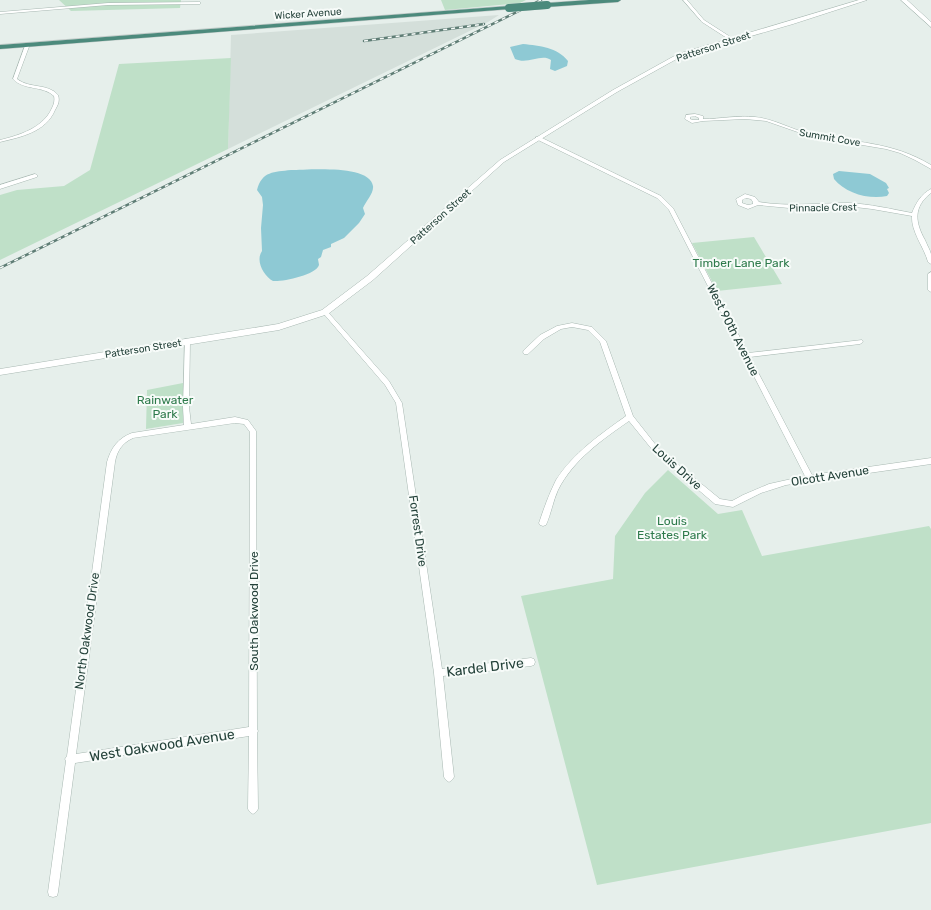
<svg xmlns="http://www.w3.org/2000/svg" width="931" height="910" font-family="Rubik,sans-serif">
  <rect width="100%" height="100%" fill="#e6efeb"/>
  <path fill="#d4dfda" d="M499 15 488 22 228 149 231 35Z"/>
  <path fill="#bfe0c8" d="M59 0H181L180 8 71 11Z
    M441 0H526L520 3 445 10Z
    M231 58 228 149 0 260V195L17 190 64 186 90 170 119 64Z
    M754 237 782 284 717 291 692 243Z
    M183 383V423L146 429 147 390Z
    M668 470 718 514 742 510 762 556 929 526 931 529V823L597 885 521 596 613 579 615 536 645 493Z"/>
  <path fill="#8ec9d4" d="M523 44C540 46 557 47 568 61L567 66 555 71 550 69 551 60C541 53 528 65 515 59L510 47Z
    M291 170C307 170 370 164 373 186 374 193 366 201 363 208L365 214 359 223 344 238 331 244V247L323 250 321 257 318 259C318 260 319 264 319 265 316 275 282 282 273 281 264 276 255 261 262 251L261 228 263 205 262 197 257 190C262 171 274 172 291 170Z
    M839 171 870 174 886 183 889 188 887 189 889 193 887 196C869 200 845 193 834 179L833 174Z"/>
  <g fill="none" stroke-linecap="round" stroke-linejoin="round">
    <defs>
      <path id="minor" d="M683 0H687L704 20 732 38V40H730L702 22Z
        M199 2H200V4L108 5 0 14V12L108 3Z
        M26 43 30 44 17 79C30 89 48 83 58 95 60 101 58 105 55 110 46 132 21 137 0 142V140C20 135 43 128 52 108 54 104 55 100 54 96 42 85 24 91 13 79Z
        M695 114 703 116V119C721 119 738 115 755 117 775 119 792 130 811 134 855 143 891 141 931 165V169L915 160 900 153 886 149 809 136 766 121 745 119 703 121 692 123 685 119 686 115ZM695 116 699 118V120H693L690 119V117Z
        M536 137H540L661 196 673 208 748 353 862 340 863 342 860 344 750 357 812 475 931 458V464L786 485 761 493 733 507 715 504 655 453 629 421C603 439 573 460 558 490 553 501 551 514 546 525L543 526 540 525 539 523C544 508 549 494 556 480 573 453 601 434 626 416L600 342 588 330 572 327 561 329 544 339 528 354H524L523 352 524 350 540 335 557 326 572 323 592 327 606 341 633 416 659 449 720 499 732 501 743 495 769 484 805 476 669 210 657 198 536 139Z
        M35 174 37 175V177L0 189V185Z
        M931 189V193C913 207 915 222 925 240 927 245 930 250 931 254 931 257 931 261 931 264L928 262C924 247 911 232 912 216L872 209 855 207 789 208 758 205 748 209 738 205 736 199 745 194 755 197 759 202C788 207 818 203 848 203 870 204 891 209 912 213 916 203 921 194 931 189ZM746 198 751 199 753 202V204L748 205 742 203V200Z
        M931 272V292L928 290V274Z
        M325 310 327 311 389 381 402 403 442 669 531 658 534 659 535 662 534 665 531 666 443 676 454 777 452 780 449 782 446 780 444 777 434 673 396 403 385 385 323 313 322 312Z
        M185 339H189L190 341 189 407 191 424 235 417 248 420 256 431 257 729 258 731 257 733 258 809 256 812 253 814 250 812 248 809 249 736 75 763 58 892 57 896 53 897 49 896 48 892 66 761 65 759 67 756 107 462C111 448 118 438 132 433L184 425 183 407ZM235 423 244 424 250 432 249 727 76 754 115 462C117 451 122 443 133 438Z"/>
      <path id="tertiary" d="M859 0H867L793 24 682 56 617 92 504 162 373 280 328 314 279 330 0 375V369L278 324 322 310 367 276 500 160 613 90 678 54Z
        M901 0H907L931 22V27Z"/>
      <path id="trunk" d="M589 0H621L618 2 547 7 544 5 547 3Z
        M509 6 511 7V9L0 49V45Z"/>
    </defs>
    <use href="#minor" stroke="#a8b8b2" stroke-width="1"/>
    <use href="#tertiary" stroke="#a8b8b2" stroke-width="1"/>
    <use href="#trunk" stroke="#c2cac8" stroke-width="1"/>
    <use href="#minor" fill="#fff" fill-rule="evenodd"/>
    <use href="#tertiary" fill="#fff" fill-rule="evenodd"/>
    <use href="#trunk" fill="#4c8a7c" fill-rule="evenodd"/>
    <defs>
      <path id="rail" d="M364 41 484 24
        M0 268 541 0"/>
    </defs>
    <use href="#rail" stroke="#5f7d75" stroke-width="2.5"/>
    <use href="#rail" stroke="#f7fbf9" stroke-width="1.5" stroke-dasharray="4" stroke-linecap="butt"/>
    <defs>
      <path id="trunk-bridge" d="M509 8 547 5"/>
    </defs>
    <use href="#trunk-bridge" stroke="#c2cac8" stroke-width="8" stroke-linecap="butt"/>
    <use href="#trunk-bridge" stroke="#4c8a7c" stroke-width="8"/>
  </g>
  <g text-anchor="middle" stroke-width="4" stroke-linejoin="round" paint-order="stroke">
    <g font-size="10" fill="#24423a" stroke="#f7fbf9">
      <text transform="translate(308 13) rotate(-4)" y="4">Wicker Avenue</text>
      <text transform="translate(713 46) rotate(-18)" y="4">Patterson Street</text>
      <text transform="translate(830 137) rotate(10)" y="4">Summit Cove</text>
      <text transform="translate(823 207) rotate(-1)" y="4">Pinnacle Crest</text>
      <text transform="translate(440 216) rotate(-42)" y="4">Patterson Street</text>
      <text transform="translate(143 348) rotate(-9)" y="4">Patterson Street</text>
    </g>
    <g font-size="12" fill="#2d7a4b" stroke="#f7fbf9">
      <text x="741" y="267">Timber Lane Park</text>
      <text x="165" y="404">Rainwater<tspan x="165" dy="14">Park</tspan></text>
      <text x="672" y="525">Louis<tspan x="672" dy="14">Estates Park</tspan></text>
    </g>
    <g font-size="12" fill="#24423a" stroke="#f7fbf9">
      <text transform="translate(733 330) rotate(63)" y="4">West 90th Avenue</text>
      <text transform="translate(677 467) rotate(42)" y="4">Louis Drive</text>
      <text transform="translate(830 476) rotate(-9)" y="4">Olcott Avenue</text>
      <text transform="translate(418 531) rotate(82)" y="4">Forrest Drive</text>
      <text transform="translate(254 611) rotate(-90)" y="4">South Oakwood Drive</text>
      <text transform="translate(87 631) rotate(-82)" y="4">North Oakwood Drive</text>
    </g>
    <g font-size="14" fill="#24423a" stroke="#f7fbf9">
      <text transform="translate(485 667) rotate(-7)" y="5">Kardel Drive</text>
      <text transform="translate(162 745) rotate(-9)" y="5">West Oakwood Avenue</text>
    </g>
  </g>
</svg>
